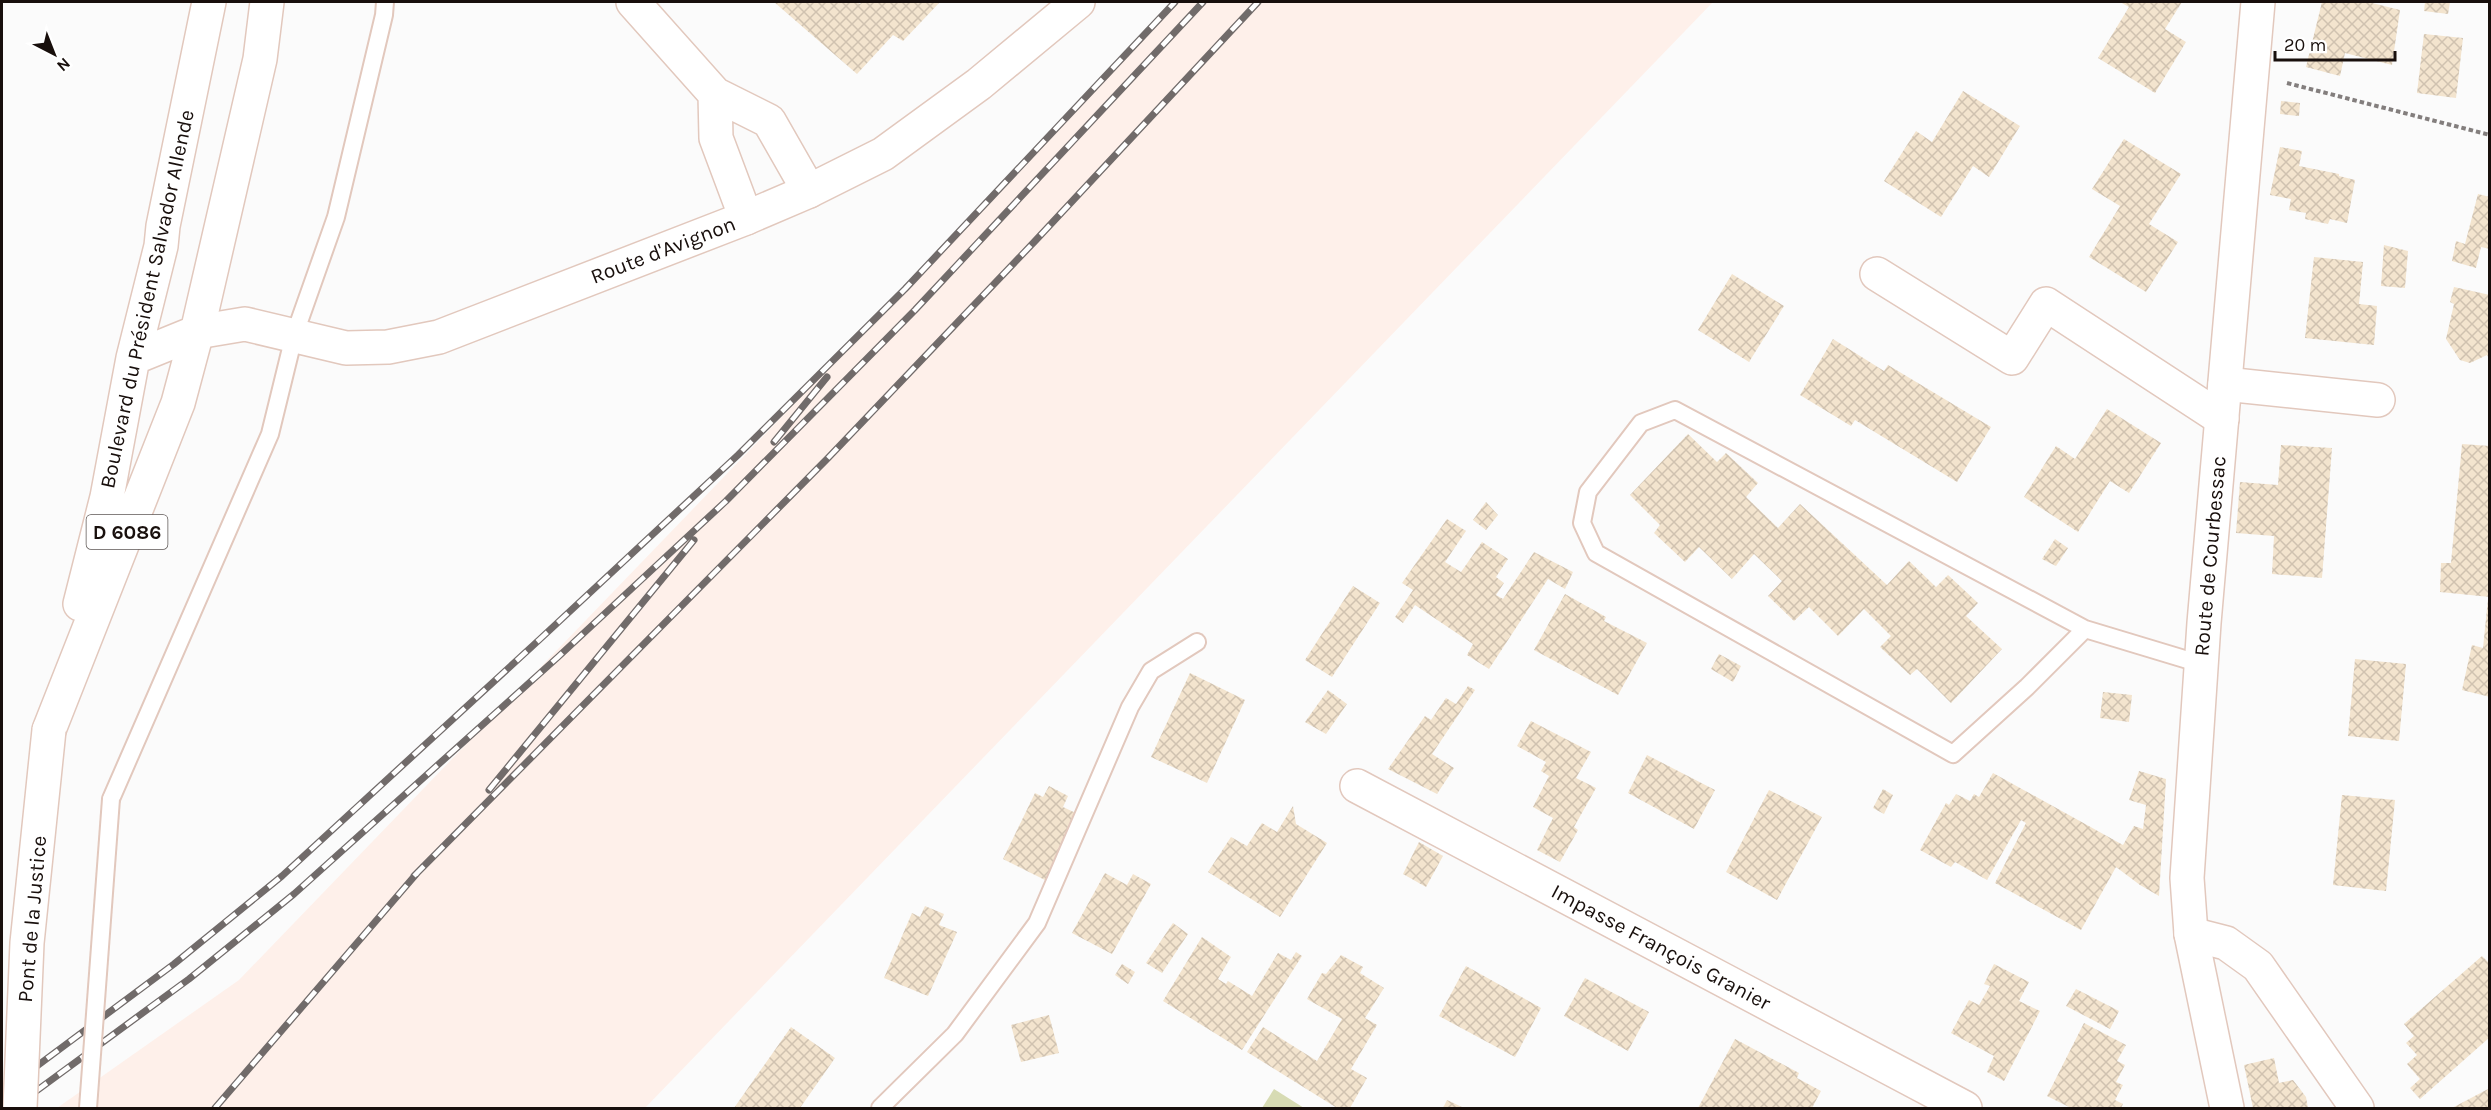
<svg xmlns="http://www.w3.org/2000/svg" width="2491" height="1110" font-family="Karla,sans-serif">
  <defs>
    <pattern id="building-cross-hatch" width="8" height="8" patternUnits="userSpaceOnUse" patternTransform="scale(1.5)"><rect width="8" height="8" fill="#f3e4ce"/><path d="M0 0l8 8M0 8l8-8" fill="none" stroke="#d0c2b0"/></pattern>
  </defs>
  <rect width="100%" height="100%" fill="#fbfbfb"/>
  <path fill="#fef0ea" d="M1178 2H1713L645 1108H57L239 980 905 289Z"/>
  <path fill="#d7dbb3" d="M1274 1089 1304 1108H1262Z"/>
  <path fill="url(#building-cross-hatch)" d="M774 2H857L860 4 862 2H940L903 41 893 35 857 74Z
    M2120 2H2182L2165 29 2186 42 2155 93 2098 58 2129 7Z
    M2322 2H2368L2400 10 2392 65 2345 53 2340 76 2306 67Z
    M2425 2H2450L2448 14 2424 11Z
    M2424 34 2463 38 2456 98 2417 93Z
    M1963 91 2020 126 1989 177 1973 166 1941 217 1884 181 1916 131 1932 142Z
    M2281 101 2300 103 2299 116 2280 114Z
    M2124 139 2181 174 2149 224 2178 242 2146 292 2089 257 2120 206 2092 189Z
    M2280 147 2302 151 2299 166 2339 174V176L2355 180 2347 223 2330 219 2328 224 2305 219 2306 213 2289 210 2291 199 2270 195Z
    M2478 194 2490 197V249L2481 247 2476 268 2452 261 2456 241 2465 244Z
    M2384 245 2408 251 2405 288 2381 286Z
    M2314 257 2363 262 2359 304 2377 306 2374 345 2305 338Z
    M1732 274 1784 306 1749 362 1698 330Z
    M2454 287 2490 295V360L2487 355 2470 363 2460 360 2446 339 2454 304 2450 302Z
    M1833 339 1884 371 1888 365 1991 427 1957 482 1855 420 1851 426 1800 395Z
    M2107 409 2161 443 2129 493 2110 481 2078 532 2024 497 2056 446 2075 459Z
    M1688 434 1717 462 1726 453 1758 483 1746 497 1778 528 1800 504 1887 585 1909 561 1936 587 1948 575 1978 603 1966 616 2002 649 1951 703 1917 669 1910 675 1880 647 1891 636 1864 609 1838 636 1809 607 1794 621 1768 596 1782 581 1754 554 1732 579 1699 547 1685 562 1654 533 1660 525 1630 495Z
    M2462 444 2490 446V597L2440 592 2441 563H2451Z
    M2281 445 2332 448 2322 578 2272 574 2274 536 2236 533 2240 482 2278 485Z
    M1486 502 1498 515 1486 530 1473 520Z
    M1447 519 1466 531 1445 562 1461 572 1482 542 1508 559 1496 577 1504 583 1496 595 1503 599 1534 552 1573 572 1565 589 1548 579 1489 669 1467 655 1473 644 1415 605 1403 623 1395 617 1413 590 1402 583Z
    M2055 539 2068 548 2056 566 2042 559Z
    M1353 586 1380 603 1332 677 1305 660Z
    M1565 594 1606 617 1604 621 1647 643 1618 695 1534 650Z
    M2488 599H2490V697L2462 690 2472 645 2483 648Z
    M1719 654 1741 666 1733 682 1711 669Z
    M2355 659 2406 664 2399 741 2348 736Z
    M1190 673 1245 700 1207 783 1151 757Z
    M1468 686 1475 690 1432 754 1454 768 1437 794 1388 769 1425 716 1431 720 1446 698 1456 704Z
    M1328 690 1347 704 1326 734 1305 722Z
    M2103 692 2132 695 2129 722 2100 718Z
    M1531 721 1591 752 1576 778 1596 788 1574 827 1578 830 1560 862 1537 850 1553 818 1533 807 1549 776 1541 771 1546 762 1517 746Z
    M1647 755 1715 790 1694 829 1628 793Z
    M2139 771 2166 779 2159 896 2140 885 2116 867 2081 930 1995 883 2026 823 2021 820 1987 880 1955 862 1951 867 1920 850 1946 803 1949 805 1956 794 1970 801 1974 794 1979 797 1993 773 2123 845 2134 826 2143 829 2146 805 2129 800Z
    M1049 786 1068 796 1063 807 1080 815 1047 881 1003 859 1035 793 1043 797Z
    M1883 789 1893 795 1884 814 1873 808Z
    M1769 790 1822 817 1777 900 1726 872Z
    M2342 795 2395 800 2386 891 2333 885Z
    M1293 806 1296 824 1327 843 1280 917 1208 872 1231 837 1247 846 1262 823 1277 832Z
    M1419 842 1443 856 1426 887 1403 874Z
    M1105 873 1127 885 1133 874 1151 884 1112 954 1072 933Z
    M925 906 944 914 939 925 957 932 928 996 884 978 912 913 920 917Z
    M1173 923 1188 934 1162 973 1146 963Z
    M1202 937 1231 957 1218 979 1226 984 1228 981 1252 996 1278 953 1291 960 1296 952 1302 956 1242 1050 1163 1001Z
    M1341 955 1363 967 1360 973 1384 988 1365 1018 1377 1025 1351 1069 1367 1078 1350 1108H1337L1247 1052 1263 1027 1317 1061 1342 1019 1307 999 1322 973 1326 974Z
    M2482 956 2490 964V1037L2420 1099 2410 1088 2420 1079 2407 1064 2417 1055 2406 1043 2414 1036 2404 1024Z
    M1122 964 1135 972 1128 984 1115 975Z
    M1994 964 2029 982 2019 1001 2040 1011 2004 1081 1987 1072 1994 1056 1951 1033 1969 1000 1979 1005 1990 986 1984 984Z
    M1466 966 1541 1008 1515 1057 1439 1016Z
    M1585 978 1649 1012 1628 1051 1564 1016Z
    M2076 989 2119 1011 2110 1029 2066 1006Z
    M1049 1015 1059 1053 1021 1062 1011 1025Z
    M2084 1023 2126 1045 2117 1061 2125 1065 2116 1082 2123 1085 2115 1100 2123 1104 2121 1108H2071L2047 1096Z
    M791 1027 835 1058 800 1108H734Z
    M1735 1039 1799 1073 1797 1078 1821 1091 1812 1108H1698Z
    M2274 1058 2279 1083 2293 1080 2306 1097 2308 1108H2253L2244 1065Z
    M2490 1088V1108H2452Z
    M1447 1100 1464 1108H1443Z"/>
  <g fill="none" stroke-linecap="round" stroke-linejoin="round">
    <defs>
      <path id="service" d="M2085 629 1675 410 1641 423 1588 492 1582 523 1596 553 1953 754 2027 687 2085 629 2201 664
        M111 799 270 434 294 336 336 217 384 15 385 2
        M880 1108 955 1034 1037 923 1130 707 1151 671 1197 642"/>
      <path id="minor" d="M633 2 715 94 769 121 809 191
        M715 94 716 138 746 218
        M1877 274 2012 358 2046 304 2222 419
        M2225 384 2378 400
        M1357 786 1965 1108
        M2191 934 2226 943 2258 966 2357 1108"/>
      <path id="tertiary" d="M2227 1108 2191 934 2187 878 2204 623 2258 2"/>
      <path id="secondary" d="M197 332 245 324 346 348 388 347 439 337 746 218 809 191 883 154 979 84 1078 2"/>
      <path id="primary" d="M133 358 197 332
        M80 604 107 497 133 358 161 246 163 226 209 2
        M49 730 178 403 197 332 260 59 267 2"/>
    </defs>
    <use href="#service" stroke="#e2c8bd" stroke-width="20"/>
    <use href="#minor" stroke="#e2c8bd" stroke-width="36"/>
    <use href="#tertiary" stroke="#e2c8bd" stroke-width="36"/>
    <use href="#secondary" stroke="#e2c8bd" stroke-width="36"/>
    <use href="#primary" stroke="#e2c8bd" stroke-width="36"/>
    <path stroke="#837e7d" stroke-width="4" stroke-dasharray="4.5 3" stroke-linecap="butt" d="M2287 83 2490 135"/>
    <use href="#service" stroke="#fff" stroke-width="16"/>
    <use href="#minor" stroke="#fff" stroke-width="33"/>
    <use href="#tertiary" stroke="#fff" stroke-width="33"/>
    <use href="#secondary" stroke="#fff" stroke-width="33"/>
    <use href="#primary" stroke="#fff" stroke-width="33"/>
    <defs>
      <path id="rail" d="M774 442 827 377
        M489 790 694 540
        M414 876 828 458 1036 240 1258 2
        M2 1092 174 964 282 876 539 640 738 455 905 289 1175 2
        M13 1108 189 979 294 894 558 657 726 501 915 310 1203 2
        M215 1108 418 872"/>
    </defs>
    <use href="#rail" stroke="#716b6a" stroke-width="7"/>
    <use href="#rail" stroke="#fff" stroke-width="4.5" stroke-dasharray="14" stroke-linecap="butt"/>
    <defs>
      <path id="service-bridge" d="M88 1108 111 799"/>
      <path id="primary-bridge" d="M20 1108 27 943 49 730"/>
    </defs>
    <use href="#service-bridge" stroke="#e2c8bd" stroke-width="20" stroke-linecap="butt"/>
    <use href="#primary-bridge" stroke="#e2c8bd" stroke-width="36" stroke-linecap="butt"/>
    <use href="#service-bridge" stroke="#fff" stroke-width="16"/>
    <use href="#primary-bridge" stroke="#fff" stroke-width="33"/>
  </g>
  <g text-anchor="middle" stroke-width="4.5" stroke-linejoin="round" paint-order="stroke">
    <rect fill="#fff" stroke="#5d5755" stroke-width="1.5" x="86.5" y="515" width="81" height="34" rx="4.5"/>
    <g font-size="20" font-weight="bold" fill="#180f0c">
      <text x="127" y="539">D 6086</text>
    </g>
    <g font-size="21" fill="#180f0c" stroke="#fff">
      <text transform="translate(663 250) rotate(-21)" y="7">Route d'Avignon</text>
      <text transform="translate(147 299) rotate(-78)" y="7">Boulevard du Président Salvador Allende</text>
      <text transform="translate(2210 556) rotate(-85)" y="7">Route de Courbessac</text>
      <text transform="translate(32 919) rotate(-85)" y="7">Pont de la Justice</text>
      <text transform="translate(1661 947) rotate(28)" y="7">Impasse François Granier</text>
    </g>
  </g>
  <rect width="2491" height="1110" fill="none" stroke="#180f0c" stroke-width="6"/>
  <g transform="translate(54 54) rotate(138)" stroke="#ffffff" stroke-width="4.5" paint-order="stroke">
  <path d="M0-4.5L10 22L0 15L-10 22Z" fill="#180f0c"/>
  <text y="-9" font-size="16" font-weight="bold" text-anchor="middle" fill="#180f0c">N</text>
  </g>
  <path d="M2275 51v9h120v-9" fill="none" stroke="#180f0c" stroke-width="3"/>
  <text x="2284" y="51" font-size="18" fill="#180f0c" stroke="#ffffff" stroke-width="4.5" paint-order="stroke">20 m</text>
</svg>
